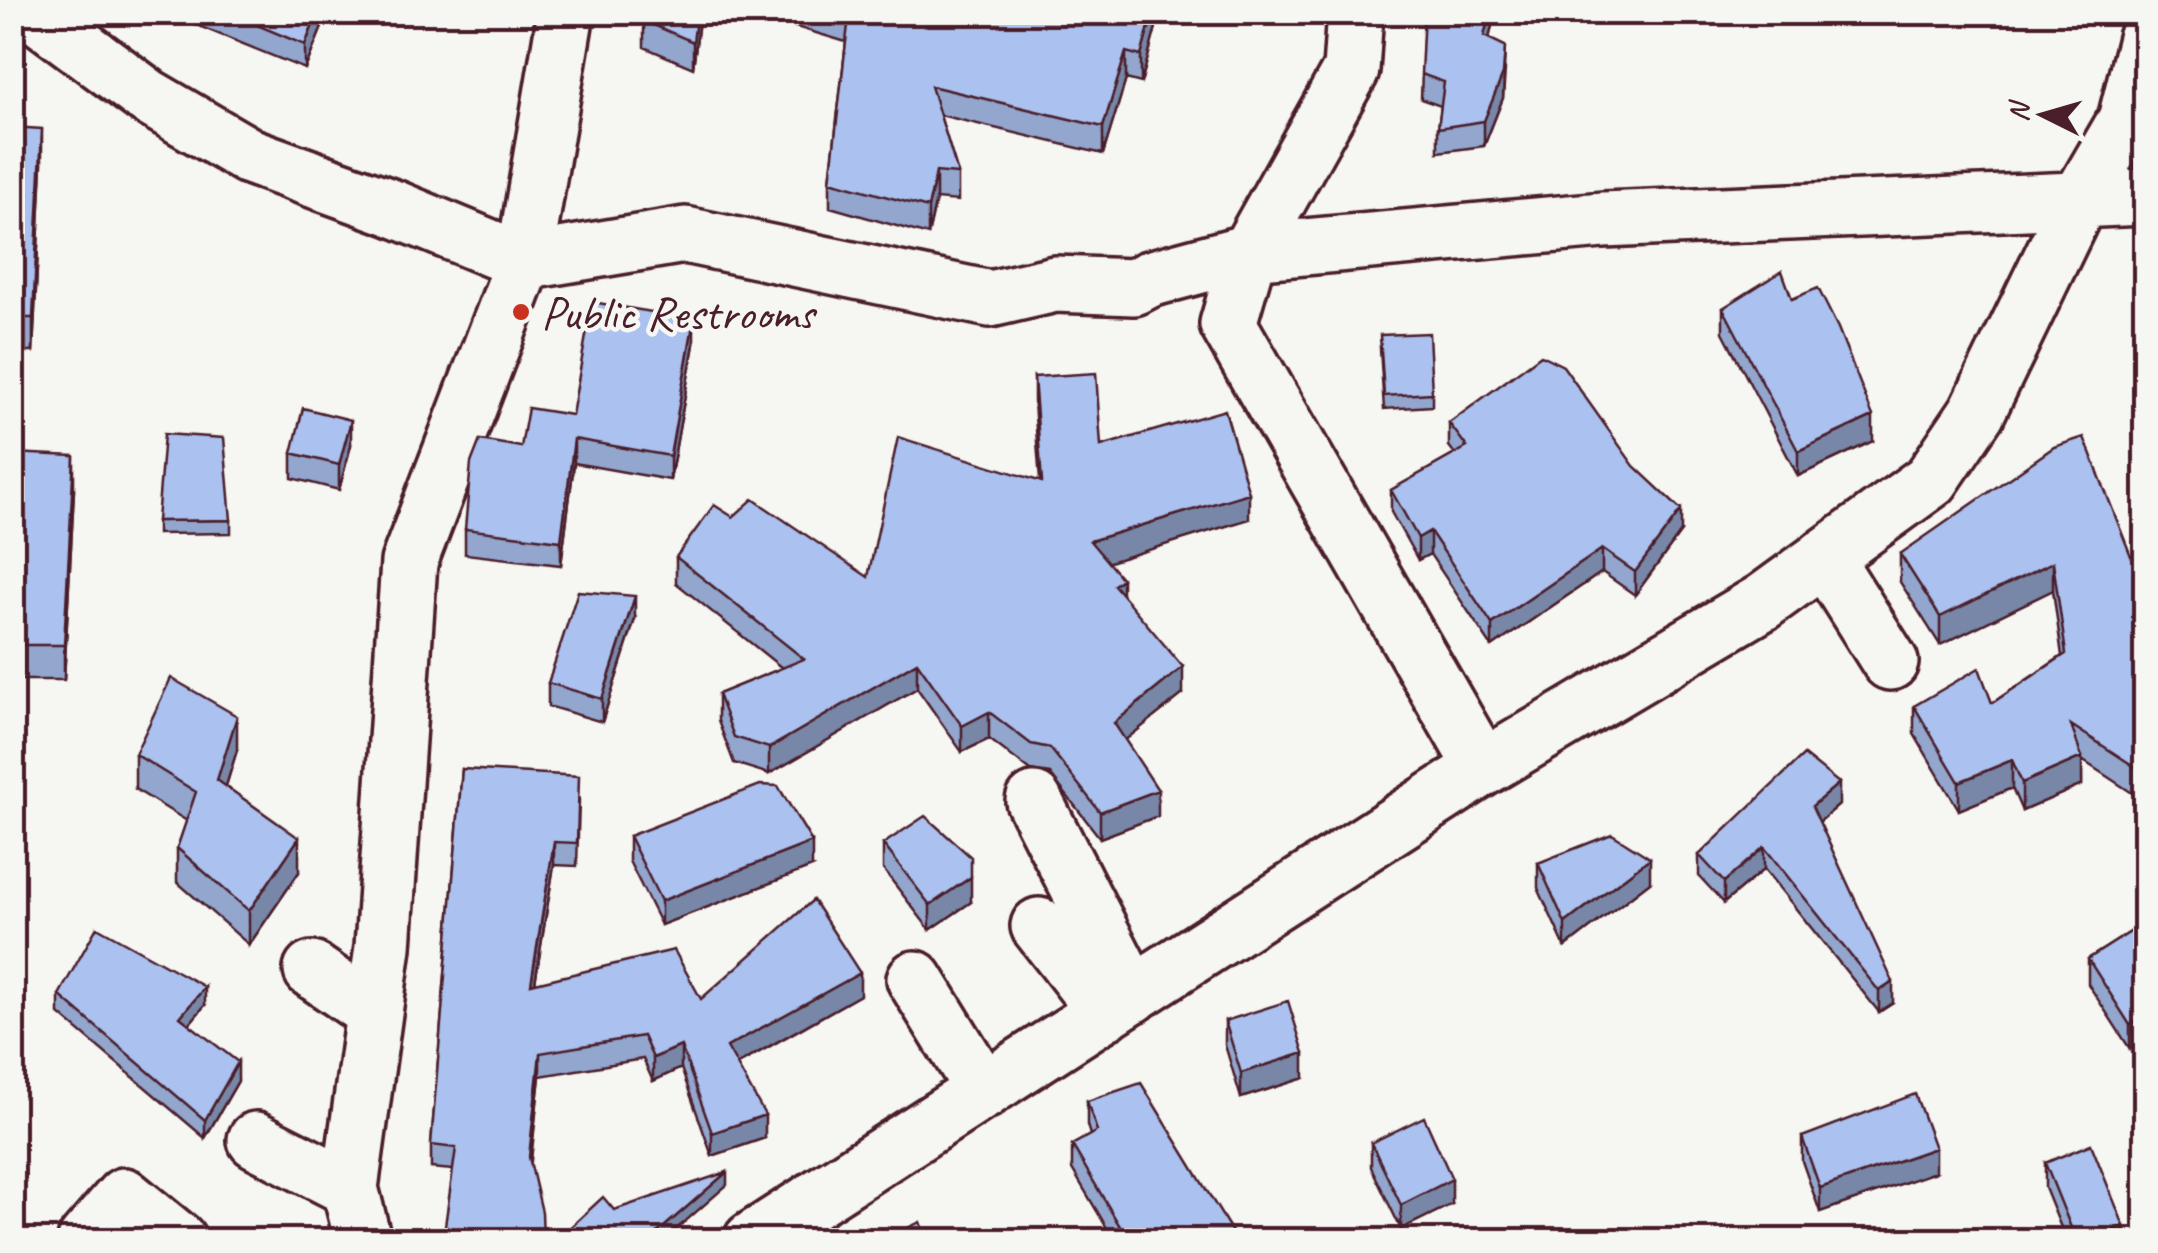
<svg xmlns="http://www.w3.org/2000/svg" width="2158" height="1253" font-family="Caveat,sans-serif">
  <rect width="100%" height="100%" fill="#f6f6f2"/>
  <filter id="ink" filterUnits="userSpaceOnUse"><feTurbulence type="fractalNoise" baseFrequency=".01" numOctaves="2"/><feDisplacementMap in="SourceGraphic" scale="20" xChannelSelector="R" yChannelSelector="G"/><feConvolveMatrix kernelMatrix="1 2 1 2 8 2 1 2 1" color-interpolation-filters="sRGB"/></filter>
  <g filter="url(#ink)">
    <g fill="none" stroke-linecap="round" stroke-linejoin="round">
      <defs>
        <path id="street" d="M33 12 148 97 249 156 393 208 524 262 685 235 990 299 1055 284 1134 287 1149 279 1249 252 1603 220 2146 197
          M1355 12 1351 70 1249 252 1228 324 1483 768
          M2126 120 2146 39
          M1824 557 1890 662
          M1034 801 1133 995
          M1039 926 1106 1012
          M312 970 374 1013
          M915 979 984 1091
          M256 1140 350 1188
          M86 1240 124 1196 178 1240
          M363 1240 350 1188 383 947 409 562 524 262 566 12
          M752 1240 1483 768 1763 602 1931 480 1977 412 2080 199 2126 120 2146 111"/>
      </defs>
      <use href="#street" stroke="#4a1f2b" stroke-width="62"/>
      <use href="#street" stroke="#f6f6f2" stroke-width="55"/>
    </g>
    <path fill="#93a6ce" stroke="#4a1f2b" stroke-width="2.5" d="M191 12H328L305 69 191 23Z
      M700 12 693 68 644 47V21Z
      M746 12H1160L1141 83 1126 79 1103 154 940 115 958 174V201L936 199 928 235 830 207V181L846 42Z
      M1424 12H1495L1489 39 1505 70 1503 98 1484 146 1438 152V128L1441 106 1421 99Z
      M2045 12H2066L2065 17Z
      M12 127 42 163 33 352H12Z
      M1792 299 1873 441 1798 476 1723 332V308Z
      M694 344 670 480 574 463 561 565 465 554V529L521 447 572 415Z
      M1380 348 1432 393V406L1384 409Z
      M1034 377 1101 446 1249 519 1107 562 1122 595 1183 694 1125 740 1158 816 1100 838 1050 774 1031 771 989 739 962 752 917 688 769 774 734 763 718 721V694L782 668 676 583V557L733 517 868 577 1040 481 1034 403Z
      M1449 423 1681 532 1635 595 1602 572 1492 647 1430 554 1418 560 1391 512V490L1455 454 1449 446Z
      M351 445 339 490 292 478V453Z
      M12 453 74 490 64 680H12Z
      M231 520V533L157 534V521Z
      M2146 548V802L2082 760V785L2022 811 2012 788 1959 810 1914 734V706L1992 703 2062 656 2053 590 1940 645 1900 582V554L2131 556Z
      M635 619 602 722 548 706V683Z
      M237 750 226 786 299 872 249 945 177 882V848L187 821 135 789V754Z
      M462 769 579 799 577 866 554 865 535 983 701 999 860 995 737 1065 765 1138 712 1156 681 1068 653 1081 643 1059 540 1076 530 1164 453 1170 431 1168V1145Z
      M1839 805 1819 822 1893 1003 1879 1012 1764 869 1724 903 1699 876V855Z
      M629 836 812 867 661 925 629 861Z
      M883 844 971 902 930 930 883 869Z
      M1538 863 1650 882 1565 947 1538 888Z
      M2146 922 2130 1049 2088 984V959Z
      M59 995 205 1005 189 1024 238 1081 205 1138 59 1014Z
      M1225 1021 1304 1078 1241 1098 1225 1045Z
      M1087 1101 1237 1240H1114L1072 1169V1145L1090 1135 1087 1125Z
      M1802 1137 1935 1172 1820 1212 1802 1161Z
      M1371 1143 1452 1204 1401 1229 1371 1167Z
      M2045 1163 2124 1240H2066L2045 1188Z"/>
    <path fill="#7887a7" stroke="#4a1f2b" stroke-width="2.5" d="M318 12H328L305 69V45Z
      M697 12H700L693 68V42Z
      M1153 12H1160L1141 83V56Z
      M1490 12H1495L1484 61V36Z
      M1505 46 1503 98 1484 146V121Z
      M1126 52V79L1103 154V127Z
      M42 129V163L33 352V318Z
      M936 172V199L928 235V208Z
      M694 319V344L670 480V456Z
      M1873 416V441L1798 476V451Z
      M351 420V445L339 490V465Z
      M574 439V463L561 565V541Z
      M74 456V490L64 680V645Z
      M1249 493V519L1090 568V541Z
      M1681 510V532L1635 595V572Z
      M1430 531V554L1418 560V538Z
      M1602 549V572L1492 647V624Z
      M2053 562V590L1940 645V617Z
      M1122 579V606L1114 585Z
      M635 596V619L602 722V699Z
      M917 662V688L769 774V748Z
      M1183 667V694L1114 749V723Z
      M2146 698V726L2139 701Z
      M989 712V739L962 752V726Z
      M237 716V750L217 815V780Z
      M2082 757V785L2022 811V783Z
      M2012 760V788L1959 810V782Z
      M1839 783V805L1812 828V806Z
      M1158 790V816L1100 838V812Z
      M299 838V872L249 945V911Z
      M554 842V865L531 1007V984Z
      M812 842V867L661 925V901Z
      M1764 847V869L1724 903V882Z
      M1650 858V882L1565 947V923Z
      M971 877V902L930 930V905Z
      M860 973V995L727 1070V1047Z
      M1893 982V1003L1879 1012V991Z
      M205 987V1005L180 1035V1017Z
      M2146 1015V1040L2130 1049V1025Z
      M681 1046V1068L653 1081V1058Z
      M540 1053V1076L529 1179V1157Z
      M1304 1053V1078L1241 1098V1073Z
      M238 1062V1081L205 1138V1120Z
      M765 1115V1138L712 1156V1133Z
      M1935 1148V1172L1820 1212V1188Z
      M727 1172V1185L664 1240H649Z
      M1452 1179V1204L1401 1229V1205Z
      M2124 1226V1240H2090Z"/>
    <path fill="#abc1ef" stroke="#4a1f2b" stroke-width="2.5" d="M226 12H318L305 45Z
      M645 12H697L693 42 644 21Z
      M836 12H1153L1141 56 1126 52 1103 127 931 86 958 174 936 172 928 208 830 181 849 16Z
      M1424 12H1490L1484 36 1505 46 1503 74 1484 121 1438 128 1444 82 1421 74Z
      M12 127 42 129 33 318H12Z
      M1782 271 1792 299 1818 288 1838 328 1873 416 1798 451 1723 308Z
      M592 302 694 319 670 456 574 439 561 541 465 529 471 463 480 440 521 447 528 408 572 415Z
      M1429 333 1432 393 1384 396 1380 335Z
      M1541 355 1563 366 1634 466 1681 510 1635 572 1602 549 1492 624 1430 531 1418 538 1391 490 1467 447 1449 423Z
      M1096 373 1101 446 1225 410 1249 493 1090 541 1122 579 1114 585 1183 667 1114 723 1158 790 1100 812 1050 748 1031 744 989 712 962 726 917 662 769 748 734 737 718 694 804 659 676 557 714 505 733 517 753 499 868 577 898 437 1042 482 1034 377Z
      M303 408 351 420 339 465 292 453Z
      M164 434 224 438 231 520 157 521Z
      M2084 437 2131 556 2146 548V698L2139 701 2146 715V774L2071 725 2082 757 2022 783 2012 760 1959 782 1914 706 1979 668 1992 703 2066 654 2053 562 1940 617 1900 554 2054 447Z
      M12 453 74 456 64 645H12Z
      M578 591 635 596 602 699 548 683Z
      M171 678 237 716 217 780 299 838 249 911 177 848 196 792 135 754Z
      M1804 755 1839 783 1812 806 1893 982 1879 991 1764 847 1724 882 1699 855Z
      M462 769 579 776 577 843 554 842 531 984 674 950 701 999 813 900 860 973 727 1047 765 1115 712 1133 681 1046 653 1058 643 1036 540 1053 529 1157 542 1212 543 1240H443L456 1148 431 1145Z
      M760 785 778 786 812 842 661 901 629 836Z
      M925 816 971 857V877L930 905 883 844Z
      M1612 834 1650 858 1565 923 1538 863Z
      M2146 922V1015L2130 1025 2088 959Z
      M97 927 205 987 180 1017 238 1062 205 1120 59 995Z
      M1288 1001 1304 1053 1241 1073 1225 1021Z
      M1141 1083 1237 1240H1128L1072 1145 1097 1131 1087 1101Z
      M1915 1094 1935 1148 1820 1188 1802 1137Z
      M1424 1117 1452 1179 1401 1205 1371 1143Z
      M2091 1144 2124 1226 2090 1240H2076L2045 1163Z
      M727 1172 649 1240H566L562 1235 603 1197 614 1210Z
      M920 1222 927 1240H883Z"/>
  </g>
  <circle fill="#c8321e" stroke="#f6f6f2" stroke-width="4" cx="521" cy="312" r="10"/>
  <g text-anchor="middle" stroke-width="9" stroke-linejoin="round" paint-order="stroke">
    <g font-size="48" fill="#4a1f2b" stroke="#f6f6f2" text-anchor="start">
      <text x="541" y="329">Public Restrooms</text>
    </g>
  </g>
  <rect width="2158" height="1253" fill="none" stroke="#f6f6f2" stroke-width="50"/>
  <rect x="25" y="25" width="2108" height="1203" fill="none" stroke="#4a1f2b" stroke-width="4" filter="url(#ink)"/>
  <g transform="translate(2043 115) rotate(275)" stroke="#f6f6f2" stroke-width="8" paint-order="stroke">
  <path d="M0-8L18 38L0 25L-18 38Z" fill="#4a1f2b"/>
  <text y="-15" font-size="28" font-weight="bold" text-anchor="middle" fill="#4a1f2b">N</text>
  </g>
</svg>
